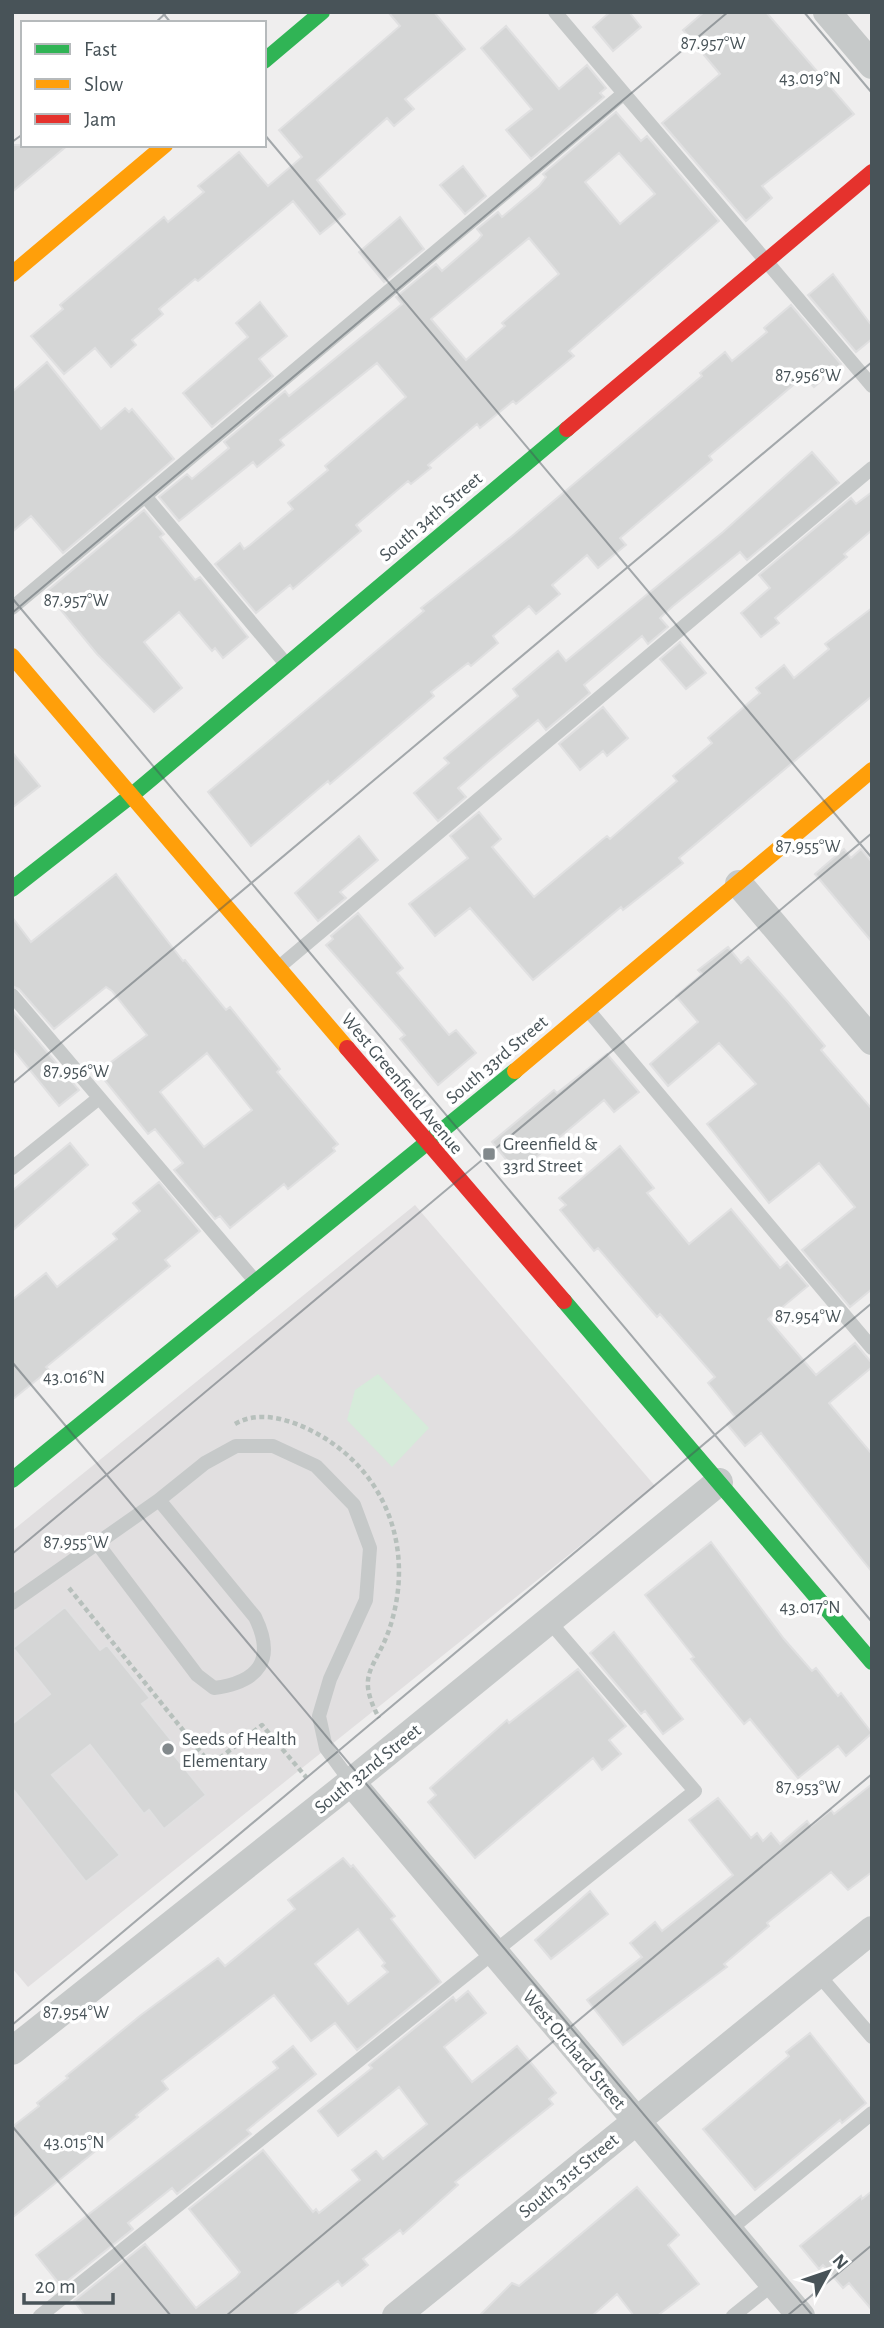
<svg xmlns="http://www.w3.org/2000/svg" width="884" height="2328" font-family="'Alegreya Sans',sans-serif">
  <rect width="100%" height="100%" fill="#efeeee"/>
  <path fill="#e1dfe0" d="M415 1205 655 1486 28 1987 12 1968V1531Z"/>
  <path fill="#d6ebda" d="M378 1374 429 1428 392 1467 347 1420 355 1390Z"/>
  <path fill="#d5d6d6" stroke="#e0e0e1" stroke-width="2" fill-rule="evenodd" d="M388 12H434L465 49 405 99 414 109 394 126 387 118 317 180 345 214 320 234 293 201 198 281 195 279 159 309 163 314 132 340 136 345 111 367 95 348 64 374 31 336 63 309 60 305 164 217 168 222 204 192 198 186 239 152 268 186 302 157 279 130 400 26Z
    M610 12H629L641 27 613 51 593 27Z
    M704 12H766L854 114 762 186 772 198 746 221 662 123 720 74 683 30Z
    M506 26 559 89 587 65 606 88 600 93 604 97 531 159 506 130 532 109 481 48Z
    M616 112 641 141 647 136 719 221 569 351 574 356 516 404 513 401 480 428 477 424 428 465 431 468 411 484 408 481 356 525 361 531 313 572 293 589 290 585 256 613 215 564 240 543 244 549 250 545 293 509 288 503 328 470 325 466 406 397 377 363 280 440 284 445 257 467 253 462 179 521 159 497 187 474 192 479 229 448 224 442 285 391 289 396 402 304 396 297 436 264 442 271 478 240 482 235 477 229 498 212 502 217 539 186 546 177 543 174ZM619 153 655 194 620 224 585 182ZM529 238 559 274 502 323 505 326 466 360 431 319Z
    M12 145H68L12 192Z
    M463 166 486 196 465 214 440 185Z
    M400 217 424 249 384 282 359 252Z
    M833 274 872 326V339L856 352 808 295Z
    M260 302 287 336 259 359 273 376 212 427 183 393 248 337 236 323Z
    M791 305 841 364 814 387 804 376 709 456 712 460 620 538 626 545 598 568 587 555 552 585 560 594 536 614 529 606 493 636 498 643 471 666 468 663 431 692 434 696 330 784 328 781 251 846 208 792 424 611 421 608 512 536 702 376 700 373 725 352 732 361 767 332 764 328Z
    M47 362 101 429 125 408 129 412 132 409 174 459 63 553 31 516 12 532V392Z
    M812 452 839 483 747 560 740 552 673 606 660 618 668 627 648 644 642 636 584 685 590 693 546 730 538 720 489 761 458 788 466 797 438 821 414 793 449 763 444 758 518 696 513 689 558 651 566 661 723 532Z
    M872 492V530L844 554 847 557 775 618 779 623 761 637 741 613 770 588 759 575 851 498 856 504Z
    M144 510 164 534 160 537 195 580 200 577 248 637 223 658 215 648 212 651 179 612 144 642 182 688 154 712 97 654 46 592Z
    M872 608V696L679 858 683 863 623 910 621 907 533 980 470 908 435 936 409 904 468 858 450 836 479 812 501 839 492 847 534 897 602 840 607 836 610 839 677 781 673 776 712 743 708 738 760 693 756 688 784 665 794 678 829 649 825 644Z
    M680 642 706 673 686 689 660 659Z
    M603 707 628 738 607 756 603 751 580 770 559 744Z
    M12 752 40 786 12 808Z
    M359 836 378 860 340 892 346 898 318 921 295 893Z
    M844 849 851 858 861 849 872 862V942L815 874Z
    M116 874 183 961 185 960 226 1010 230 1007 280 1069 277 1072 338 1144 333 1148 335 1151 288 1189 284 1184 230 1228 220 1216 215 1219 174 1170 183 1163 155 1129 148 1134 98 1072 147 1035 112 991 106 987 54 1029 19 989 12 986V917L31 942ZM207 1053 252 1110 204 1147 160 1092Z
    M358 913 403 968 397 973 449 1035 456 1030 476 1053 438 1085 400 1039 405 1035 326 945 333 939 331 936Z
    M728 947 741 963 748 957 788 1002 825 1046 821 1050 872 1109V1289L850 1307 802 1250 855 1207 819 1163 769 1203 707 1124 756 1084 719 1043 668 1086 650 1064 698 1022 676 996 702 974 698 970Z
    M12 1010 79 1090 59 1106 12 1048Z
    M607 1054 639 1092 614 1112 604 1100 517 1173 492 1142 554 1090 557 1093Z
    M70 1143 88 1165 12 1231V1191Z
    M620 1146 654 1188 647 1193 689 1244 731 1209 780 1268 787 1262 808 1286 768 1319 816 1375 855 1343 872 1363V1367L829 1403 872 1454V1572L761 1433 745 1446 727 1424 735 1417 708 1383 715 1377 660 1314 657 1317 598 1248 594 1251 560 1210 566 1205 559 1198Z
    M159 1182 200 1231 165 1260 170 1266 46 1367 49 1370 12 1400V1300L46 1273 57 1287 117 1239 113 1234 140 1211 133 1203Z
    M711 1542 784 1639 812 1671 816 1668 838 1696 841 1693 872 1733 846 1756 838 1746 798 1778 750 1719 744 1724 691 1659 694 1657 645 1595Z
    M65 1607 100 1650 107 1645 150 1698 142 1704 176 1746 170 1750 206 1795 164 1829 149 1810 144 1814 90 1745 52 1775 120 1855 86 1882 12 1788V1724L50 1694 13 1648Z
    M614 1632 683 1719 663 1734 645 1711 641 1714 590 1653Z
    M578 1669 626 1726 609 1740 621 1754 602 1770 593 1758 475 1858 428 1802 436 1795 430 1788 507 1720 509 1723Z
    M872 1784V1872L848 1890 831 1872 767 1923 769 1926 724 1964 727 1967 623 2045 587 2000 642 1957 630 1943 655 1922 662 1931 733 1875 689 1820 718 1798 751 1838 757 1833 763 1841 771 1833 780 1844 807 1821 811 1826 831 1810 834 1814Z
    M343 1858 351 1867 353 1865 395 1916 391 1919 441 1982 357 2050 335 2023 311 2041 274 1995 162 2081 168 2089 136 2115 138 2117 12 2218V2127L39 2106 37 2103 68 2078 66 2076 141 2015 218 1958 225 1966 295 1909 288 1900ZM358 1929 385 1963 382 1966 388 1972 348 2004 315 1964Z
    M590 1891 608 1914 551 1959 535 1940Z
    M468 1991 486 2013 444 2047 472 2082 517 2046 556 2093 549 2099 553 2104 455 2182 458 2185 403 2234 400 2230 363 2259 368 2265 342 2286 338 2281 292 2316H85L74 2301 145 2244 196 2308 236 2277 240 2272 189 2209 263 2150 313 2212 316 2209 319 2213 360 2180 352 2170 376 2151 383 2159 427 2124 399 2087 338 2136 318 2111 372 2068 369 2065 453 1997 456 2001Z
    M810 2033 866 2103 842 2123 840 2120 755 2190 703 2129 789 2056 786 2052Z
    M293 2046 316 2074 247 2130 251 2134 177 2194 172 2188 128 2223 133 2229 61 2286 36 2255 278 2068 273 2062Z
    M637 2187 679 2235 668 2245 699 2284 657 2316H634L617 2294 592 2316H479L512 2283 519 2286Z
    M872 2191V2310L849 2283 843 2288 823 2265 819 2269 800 2246 861 2196 862 2199Z"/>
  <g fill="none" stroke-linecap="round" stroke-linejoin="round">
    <path stroke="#b7c0bc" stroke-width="4.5" stroke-dasharray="5 3.5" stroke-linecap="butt" d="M235 1424C257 1411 284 1418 306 1428 385 1465 417 1548 389 1630 375 1670 355 1673 379 1718
      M69 1588 211 1765 262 1725 306 1777"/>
    <path stroke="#c6c9c9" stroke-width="14" d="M555 12 872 386
      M145 496 286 664
      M12 608 623 94
      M279 967 872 468
      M12 995 256 1282
      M588 1010 872 1348
      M12 1168 99 1098
      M97 1543 197 1675 214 1688C259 1682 276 1660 255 1617L159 1500
      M12 1603 159 1500 205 1463 236 1446H273L316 1466 354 1505 370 1548 366 1600 330 1679 319 1716 326 1748 351 1782
      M817 1973 872 2037
      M729 2230 872 2113
      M40 2316 695 1791 549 1621
      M733 2316 774 2283"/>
    <path stroke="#c6c9c9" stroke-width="28" d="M827 12 872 65
      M739 884 872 1041
      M351 1782 801 2316
      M12 2051 351 1782 719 1482
      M396 2316 872 1930"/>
    <path stroke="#30b455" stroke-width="16" d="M264 61 322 12
      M12 889 132 795 567 429
      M564 1301 872 1662
      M12 1480 515 1071"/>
    <path stroke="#ff9f0a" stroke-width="16" d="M12 274 165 145
      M12 656 347 1048
      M515 1071 872 770"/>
    <path stroke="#e5322d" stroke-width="16" d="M567 429 872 172
      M347 1048 564 1301"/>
  </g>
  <path fill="none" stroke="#485358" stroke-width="2" stroke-opacity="0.45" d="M162 12 171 23M804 12 872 93M155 23 167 12M264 134 872 858M12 142 23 134M12 598 872 1622M12 613 728 12M12 1084 872 362M12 1362 813 2316M12 1554 872 833M12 2025 872 1303M12 2126 171 2316M226 2316 872 1774M787 2316 872 2245"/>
  <g fill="#82898c" stroke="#fff" stroke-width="2.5">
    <rect x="482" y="1147" width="14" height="14" rx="3.5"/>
    <circle cx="168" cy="1749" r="7"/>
  </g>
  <g text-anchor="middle" stroke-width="7" stroke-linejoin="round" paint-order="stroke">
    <g font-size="19" fill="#485358" stroke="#fff">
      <text transform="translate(430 516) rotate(-40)" y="7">South 34th Street</text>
      <text transform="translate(496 1059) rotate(-40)" y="7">South 33rd Street</text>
      <text transform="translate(403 1083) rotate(50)" y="7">West Greenfield Avenue</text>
      <text transform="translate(367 1768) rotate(-39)" y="7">South 32nd Street</text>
      <text transform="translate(575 2049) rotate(50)" y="7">West Orchard Street</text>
      <text transform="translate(568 2175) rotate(-39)" y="7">South 31st Street</text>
    </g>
    <g font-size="19" fill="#485358" stroke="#fff" text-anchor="start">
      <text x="503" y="1150">Greenfield &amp;<tspan x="503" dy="22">33rd Street</tspan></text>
      <text x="182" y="1745">Seeds of Health<tspan x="182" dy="22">Elementary</tspan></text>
    </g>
  </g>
  <g font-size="18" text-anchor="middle" fill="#485358" stroke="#fff" stroke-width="7" stroke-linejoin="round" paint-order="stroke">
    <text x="713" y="49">87.957°W</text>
    <text x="810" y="84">43.019°N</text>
    <text x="808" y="381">87.956°W</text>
    <text x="76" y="606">87.957°W</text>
    <text x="808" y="852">87.955°W</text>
    <text x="76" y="1077">87.956°W</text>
    <text x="808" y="1322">87.954°W</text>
    <text x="74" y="1383">43.016°N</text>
    <text x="76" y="1548">87.955°W</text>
    <text x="810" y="1613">43.017°N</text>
    <text x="808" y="1793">87.953°W</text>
    <text x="76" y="2018">87.954°W</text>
    <text x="74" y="2148">43.015°N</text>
  </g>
  <rect width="884" height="2328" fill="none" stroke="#485358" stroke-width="28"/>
  <rect x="21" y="21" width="245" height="126" fill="#ffffff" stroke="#b6babc" stroke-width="2"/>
  <rect x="35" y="44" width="35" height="10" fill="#30b455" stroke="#b6babc" stroke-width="2"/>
  <text x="84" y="56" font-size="21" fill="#485358">Fast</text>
  <rect x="35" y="79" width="35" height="10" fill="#ff9f0a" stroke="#b6babc" stroke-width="2"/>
  <text x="84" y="91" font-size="21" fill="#485358">Slow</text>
  <rect x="35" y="114" width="35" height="10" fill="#e5322d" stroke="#b6babc" stroke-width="2"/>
  <text x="84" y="126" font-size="21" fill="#485358">Jam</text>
  <g transform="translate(828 2272) rotate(50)" stroke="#ffffff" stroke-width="5" paint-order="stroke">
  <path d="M0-5L12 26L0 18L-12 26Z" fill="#485358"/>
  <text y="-10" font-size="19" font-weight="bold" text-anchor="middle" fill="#485358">N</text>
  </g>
  <path d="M24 2293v10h89v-10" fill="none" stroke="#485358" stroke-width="3.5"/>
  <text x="35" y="2293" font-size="21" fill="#485358" stroke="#ffffff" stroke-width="5" paint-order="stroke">20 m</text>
</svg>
